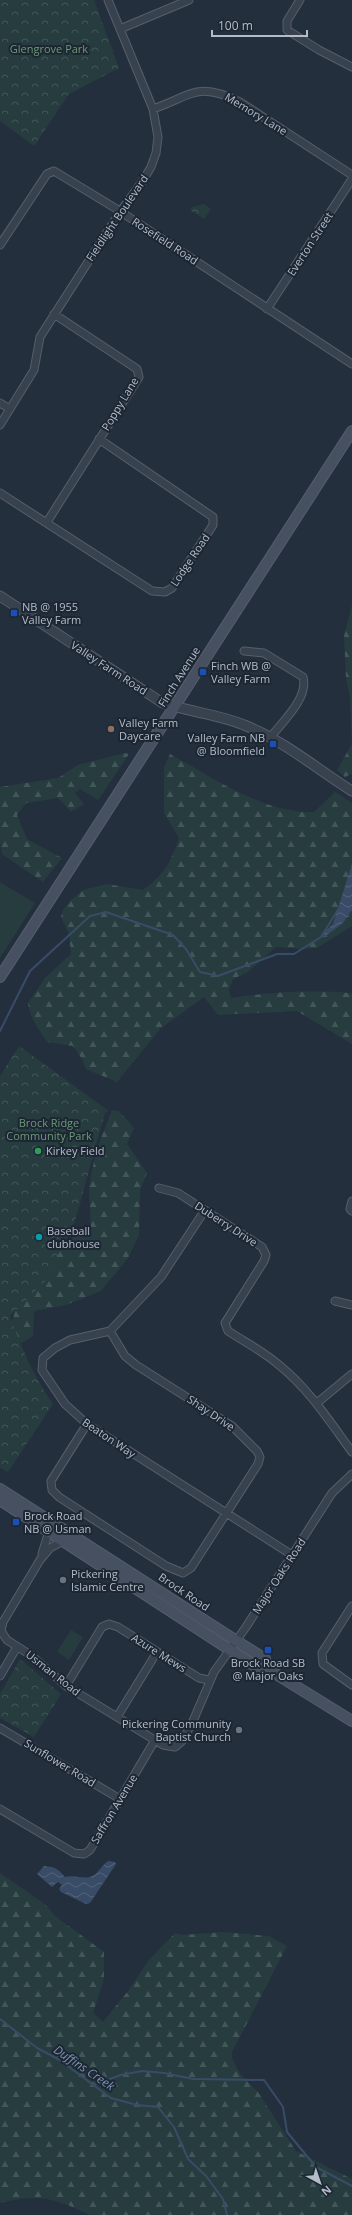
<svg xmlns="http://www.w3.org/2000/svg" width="352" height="2215" font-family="'Open Sans',sans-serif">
  <defs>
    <pattern id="forest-firs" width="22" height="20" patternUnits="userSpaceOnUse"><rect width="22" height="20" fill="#263c3f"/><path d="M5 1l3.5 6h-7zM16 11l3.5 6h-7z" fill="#435659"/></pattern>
    <pattern id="park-crowns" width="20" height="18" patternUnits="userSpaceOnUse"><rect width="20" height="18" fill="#263c3f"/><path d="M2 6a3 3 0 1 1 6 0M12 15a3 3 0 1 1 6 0" fill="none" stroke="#435659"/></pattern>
    <pattern id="water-waves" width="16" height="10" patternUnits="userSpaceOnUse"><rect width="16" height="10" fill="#394c67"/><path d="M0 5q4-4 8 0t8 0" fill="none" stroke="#53647b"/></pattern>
  </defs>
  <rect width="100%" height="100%" fill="#242f3e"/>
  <path fill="#263c3f" d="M0 882 35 903 0 958Z
    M71 1630 83 1637 69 1660 57 1652Z"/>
  <path fill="url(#forest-firs)" d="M352 605V774L345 777 337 770 352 744 350 697 346 679 344 636Z
    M125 753 129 754 98 800 80 789 75 793 84 804 71 812 58 798 26 803 17 815 27 839 62 858 43 882 2 854 0 842V787L58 778 78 765Z
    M170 754C214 778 262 813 314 812L335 792 352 803V926L317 948 302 949 276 947 248 972 233 979 229 990 231 998C271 992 309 990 350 993L352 994V1044L297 1011 218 1015 204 997 160 1029 117 1082 86 1069 82 1059 73 1046 47 1042C38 1027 31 1021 28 1003L45 978 71 954 69 934 61 917 63 910 71 900 83 890 107 884 143 890C164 875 171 862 179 838L164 813V768Z
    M112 1110 119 1111 134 1128 127 1144 147 1173 140 1191 139 1235 128 1258 101 1291 66 1305 34 1311 33 1336 22 1343 9 1334 17 1303 70 1238 91 1233 89 1186 96 1151Z
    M0 1873 45 1904 55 1916 104 1952V1979L93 2013 103 2022 128 1991 148 1961 175 1933 182 1935 223 1932 269 1936 287 1946 232 2052V2058L240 2074 258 2092 296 2151 352 2179V2215H90C55 2198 39 2193 0 2203Z"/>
  <path fill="url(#park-crowns)" d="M0 0H94L119 68 69 94 34 146 0 121Z
    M204 204 211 209 204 219 190 210 192 207Z
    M19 1046 109 1111 105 1113 75 1221 46 1280 10 1316C21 1347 34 1377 53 1404L8 1472 0 1468V1076Z
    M20 1659 61 1694 34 1737 0 1718V1694Z"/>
  <path fill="url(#water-waves)" d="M352 864V910L343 923 323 938 321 935 333 924Z
    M108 1861 115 1862 116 1864 90 1903 86 1904 61 1892 59 1889 62 1885 58 1882 52 1887 37 1874 44 1866C56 1867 58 1869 65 1877 75 1874 85 1881 94 1875 99 1872 102 1865 108 1861Z"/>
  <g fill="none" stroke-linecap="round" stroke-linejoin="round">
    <path stroke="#394c67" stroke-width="2" d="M0 1031 30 971 90 916 106 912 173 935 186 949 200 972 218 976 277 954H294L321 937 339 908
      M0 2019 37 2048 58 2059 111 2098 137 2105 158 2107 174 2127 188 2159 206 2176 223 2199 227 2215
      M93 2085 121 2075 142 2071 164 2073 193 2079 264 2080 283 2107 287 2132 316 2167 352 2186"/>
    <defs>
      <path id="minor" d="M300 0 287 21V30L319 50 352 67
        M120 29 189 0
        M153 109C193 95 197 81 240 102L352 175
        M0 245 47 174 54 171 115 208 352 364
        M267 309 352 179
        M0 403 10 409
        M0 425 34 370 40 337 120 212 142 182 151 167 156 153 158 137 153 109 108 0
        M0 493 152 591 165 592 172 588 213 525V517L99 439
        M47 522 139 377 137 369 54 314
        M244 651 264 653 303 677C309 698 282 722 270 738
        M159 1188 178 1193 262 1247 266 1255 264 1261 225 1323 228 1331C245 1342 264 1352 279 1365 309 1389 330 1422 352 1452
        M352 1201 350 1209 352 1211
        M205 1210 161 1277 110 1331 70 1340 55 1348 43 1358 42 1370 65 1404 87 1424 292 1555
        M335 1301 352 1305
        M317 1403 352 1374
        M87 1424 51 1481 52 1490 59 1497 166 1566 183 1573 191 1568 258 1464 260 1457 257 1451 232 1426 136 1365 125 1356 110 1331
        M63 1541 50 1548 40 1560 3 1622 1 1631 7 1640 32 1656 66 1686 163 1745 175 1747 182 1741 193 1721 214 1672 246 1627 332 1493 352 1474
        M42 1554 49 1531
        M352 1606 322 1653 323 1664 352 1685
        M0 1676 17 1647
        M66 1686 99 1632 102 1627 109 1624 118 1627 199 1678 209 1680
        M117 1717 157 1652
        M0 1728 120 1799
        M0 1809 74 1853 84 1854 90 1850 155 1740"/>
      <path id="tertiary" d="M0 596 161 702C188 712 218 714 244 725 283 740 317 769 352 791"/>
      <path id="secondary" d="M0 977 352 431
        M0 1489 249 1649 265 1659 268 1669
        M0 1500 258 1668 268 1669 352 1721"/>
    </defs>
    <use href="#minor" stroke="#565f6c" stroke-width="9"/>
    <use href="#tertiary" stroke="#565f6c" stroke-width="11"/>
    <use href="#secondary" stroke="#565f6c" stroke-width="12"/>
    <use href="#minor" stroke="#38414e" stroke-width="7"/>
    <use href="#tertiary" stroke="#38414e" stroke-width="9"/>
    <use href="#secondary" stroke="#465061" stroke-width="10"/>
  </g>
  <g fill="#1a4fb4" stroke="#1d2633" stroke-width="1.5">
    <rect x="10" y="609" width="8" height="8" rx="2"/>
    <rect x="199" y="668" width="8" height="8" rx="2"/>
    <rect x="269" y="740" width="8" height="8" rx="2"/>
    <rect x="12" y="1518" width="8" height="8" rx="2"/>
    <rect x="264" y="1646" width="8" height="8" rx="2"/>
  </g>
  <circle fill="#8d6e63" stroke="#1d2633" stroke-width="1.5" cx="111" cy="729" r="4"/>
  <circle fill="#2e9e5b" stroke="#1d2633" stroke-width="1.5" cx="38" cy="1151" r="4"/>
  <circle fill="#0f9aa8" stroke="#1d2633" stroke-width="1.5" cx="39" cy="1237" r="4"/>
  <g fill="#6b7280" stroke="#1d2633" stroke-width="1.5">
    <circle cx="63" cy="1580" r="4"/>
    <circle cx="239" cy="1730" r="4"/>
  </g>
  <g text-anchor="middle" stroke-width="4" stroke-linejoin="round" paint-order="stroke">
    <g font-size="11" fill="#6b9a76" stroke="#1d2633">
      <text x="49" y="53">Glengrove Park</text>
      <text x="49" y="1127">Brock Ridge<tspan x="49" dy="13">Community Park</tspan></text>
    </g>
    <g font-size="11" fill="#b4bcc9" stroke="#1d2633">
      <text transform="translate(256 114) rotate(31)" y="4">Memory Lane</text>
      <text transform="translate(117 218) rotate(-56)" y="4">Fieldlight Boulevard</text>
      <text transform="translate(165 241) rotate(33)" y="4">Rosefield Road</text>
      <text transform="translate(310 244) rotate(-57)" y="4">Everton Street</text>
      <text transform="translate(120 404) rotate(-59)" y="4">Poppy Lane</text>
      <text transform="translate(190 560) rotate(-56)" y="4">Lodge Road</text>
      <text transform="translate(109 668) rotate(33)" y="4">Valley Farm Road</text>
      <text transform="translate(179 677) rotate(-58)" y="4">Finch Avenue</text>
      <text transform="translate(226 1224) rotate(33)" y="4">Duberry Drive</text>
      <text transform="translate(211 1413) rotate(34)" y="4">Shay Drive</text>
      <text transform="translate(109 1438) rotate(34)" y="4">Beaton Way</text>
      <text transform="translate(279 1576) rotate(-57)" y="4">Major Oaks Road</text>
      <text transform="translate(184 1592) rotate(34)" y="4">Brock Road</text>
      <text transform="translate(159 1653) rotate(32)" y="4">Azure Mews</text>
      <text transform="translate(53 1673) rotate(38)" y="4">Usman Road</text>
      <text transform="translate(60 1763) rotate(31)" y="4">Sunflower Road</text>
      <text transform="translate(114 1809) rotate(-59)" y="4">Saffron Avenue</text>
    </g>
    <g font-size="11" fill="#b4bcc9" stroke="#1d2633" text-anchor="start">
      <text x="22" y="611">NB @ 1955<tspan x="22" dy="13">Valley Farm</tspan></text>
      <text x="211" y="670">Finch WB @<tspan x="211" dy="13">Valley Farm</tspan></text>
      <text x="119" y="727">Valley Farm<tspan x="119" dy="13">Daycare</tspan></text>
      <text x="265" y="742" text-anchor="end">Valley Farm NB<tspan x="265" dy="13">@ Bloomfield</tspan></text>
      <text x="46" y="1155">Kirkey Field</text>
      <text x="47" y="1235">Baseball<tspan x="47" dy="13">clubhouse</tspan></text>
      <text x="24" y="1520">Brock Road<tspan x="24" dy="13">NB @ Usman</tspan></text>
      <text x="71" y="1578">Pickering<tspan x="71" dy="13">Islamic Centre</tspan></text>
      <text x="268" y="1667" text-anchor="middle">Brock Road SB<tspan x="268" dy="13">@ Major Oaks</tspan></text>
      <text x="231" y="1728" text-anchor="end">Pickering Community<tspan x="231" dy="13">Baptist Church</tspan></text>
    </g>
    <g font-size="12" font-style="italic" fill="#7c92b1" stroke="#1d2633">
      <text transform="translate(84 2068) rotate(34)" y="4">Duffins Creek</text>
    </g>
  </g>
  <g transform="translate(320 2183) rotate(140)" stroke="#1d2633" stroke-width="3" paint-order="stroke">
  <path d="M0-3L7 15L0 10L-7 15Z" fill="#b4bcc9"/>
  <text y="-6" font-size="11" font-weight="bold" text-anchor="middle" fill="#b4bcc9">N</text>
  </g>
  <path d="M212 30v6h95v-6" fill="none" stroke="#b4bcc9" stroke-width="2"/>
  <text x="218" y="30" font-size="12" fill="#b4bcc9" stroke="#1d2633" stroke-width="3" paint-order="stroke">100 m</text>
</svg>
